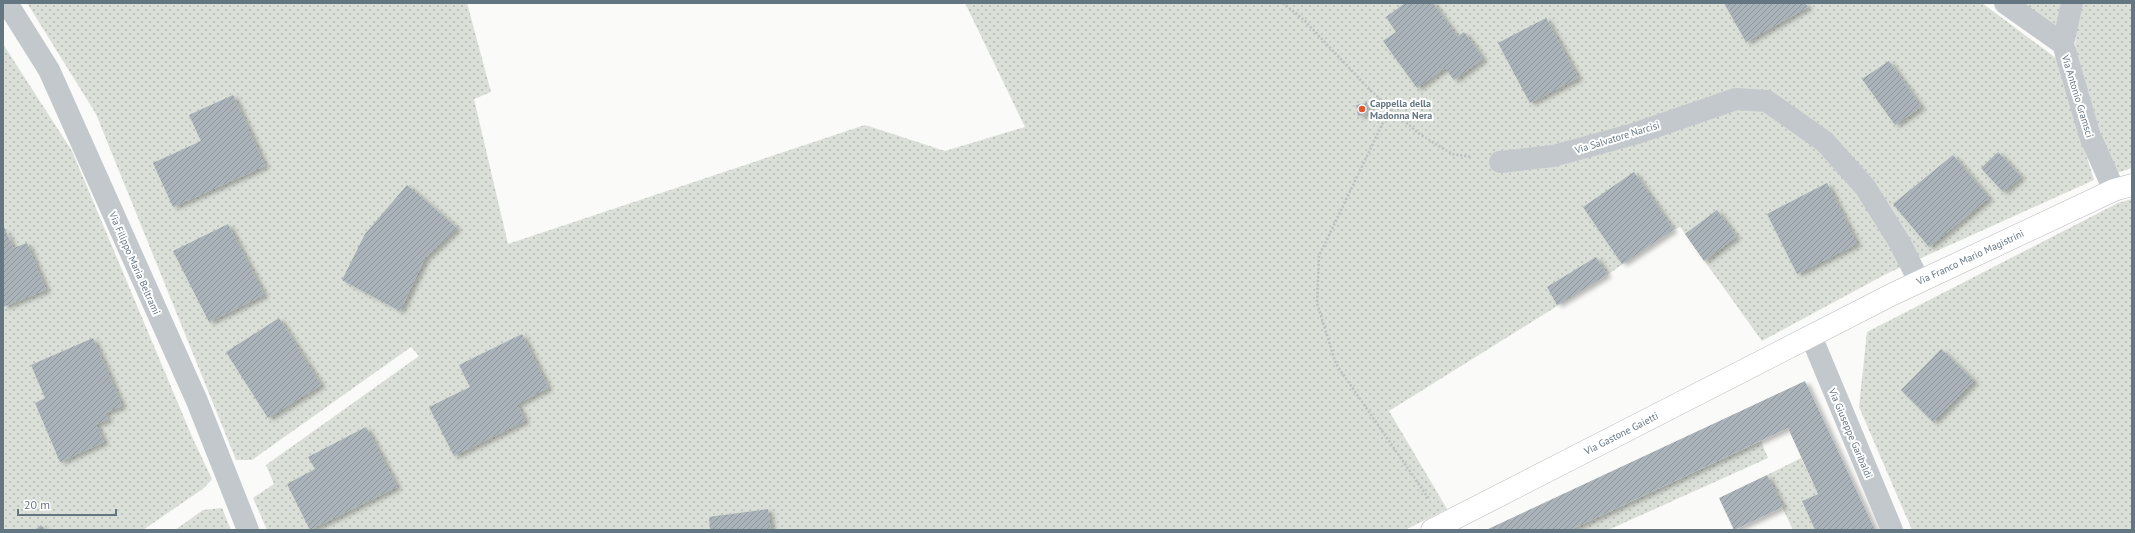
<svg xmlns="http://www.w3.org/2000/svg" width="2135" height="533" font-family="'PT Sans',sans-serif">
  <defs>
    <pattern id="grass-dots" width="8" height="8" patternUnits="userSpaceOnUse"><rect width="8" height="8" fill="#dadfd7"/><path d="M2 2h.1M6 6h.1" fill="none" stroke="#b4b9b4" stroke-width="1.8" stroke-linecap="round"/></pattern>
    <pattern id="building-hatch" width="6" height="6" patternUnits="userSpaceOnUse"><rect width="6" height="6" fill="#aab3b9"/><path d="M-1 1l2-2M0 6l6-6M5 7l2-2" fill="none" stroke="#8e969c"/></pattern>
    <filter id="shadow"><feDropShadow dx="4.5" dy="2.5" stdDeviation="2" flood-color="#0004"/></filter>
  </defs>
  <rect width="100%" height="100%" fill="#fafaf8"/>
  <path fill="url(#grass-dots)" d="M27 3H467L491 92 474 99 508 244 865 125 945 151 1025 127 965 3H1982L2056 58 2094 180 1888 273 1762 341 1680 227 1673 230 1607 275 1389 411 1447 509 1405 530H267L253 498 274 484 266 465 419 356 411 347 252 460H236L96 114Z
    M2020 3H2062L2056 31Z
    M2079 3H2132V168L2116 173 2101 134 2075 52 2077 7Z
    M3 44 72 151 193 439 212 479 204 488 143 530H3Z
    M2132 199V530H1912L1859 407 1867 332 2118 203Z
    M1761 441 1768 458 1608 530H1570Z
    M1801 458 1818 494 1802 501 1815 530H1793L1767 475Z
    M222 508 231 530H175L203 510Z"/>
  <path fill="url(#building-hatch)" filter="url(#shadow)" d="M1405 3H1433L1457 37 1464 32 1483 59 1454 80 1445 68 1417 88 1383 41 1396 32 1386 17Z
    M1724 3H1805L1808 7 1746 42Z
    M1546 18 1578 78 1530 103 1498 43Z
    M1889 61 1921 107 1895 125 1862 79Z
    M233 95 265 166 173 207 153 163 201 141 189 115Z
    M1367 103 1369 113 1358 116 1356 105Z
    M1998 152 2021 177 2003 192 1981 168Z
    M1953 155 1989 198 1929 247 1893 204Z
    M1634 172 1673 230 1622 264 1583 207Z
    M1827 183 1857 244 1797 274 1767 214Z
    M407 185 457 228 425 258 400 311 342 280 365 234Z
    M1717 210 1736 237 1704 261 1685 234Z
    M228 224 264 295 209 322 173 251Z
    M4 227 13 248 27 243 46 290 3 307Z
    M1596 257 1607 275 1557 305 1547 287Z
    M279 318 321 385 268 418 226 352Z
    M522 334 548 388 517 404 525 421 454 456 429 407 470 387 459 365Z
    M93 338 122 406 105 413 108 420 96 424 104 442 60 462 35 403 45 398 31 365Z
    M1941 349 1974 381 1933 422 1901 390Z
    M1805 381 1875 530H1815L1802 501 1818 494 1788 428 1570 530H1486Z
    M366 427 397 487 310 530 287 484 315 469 308 457Z
    M1767 475 1783 507 1734 530 1719 498Z
    M768 509 771 530H710L709 517Z
    M41 525 45 530H35Z"/>
  <g fill="none" stroke-linecap="round" stroke-linejoin="round">
    <defs>
      <path id="major" d="M1432 530 1893 294 2114 190 2132 185"/>
    </defs>
    <use href="#major" stroke="#b5babe" stroke-width="23"/>
    <path stroke="#bbbfc2" stroke-width="2.5" stroke-dasharray="2 2" stroke-linecap="butt" d="M1283 3 1304 20 1370 90 1418 133 1452 154 1472 157
      M1390 108 1319 256 1317 303 1336 364 1429 499"/>
    <path stroke="#c3c8cc" stroke-width="22" d="M7 3 49 70 197 401 248 530
      M2005 3 2063 44 2090 136 2114 190
      M2063 44 2072 3
      M1500 162 1553 156 1634 134 1736 99 1767 101 1825 142 1865 187 1900 243 1919 281
      M1811 336 1892 530"/>
    <use href="#major" stroke="#fff" stroke-width="22"/>
  </g>
  <circle fill="#e4572e" stroke="#fff" stroke-width="1.5" cx="1362" cy="109" r="4"/>
  <g text-anchor="middle" stroke-width="4" stroke-linejoin="round" paint-order="stroke">
    <g font-size="10" fill="#657683" stroke="#fff">
      <text transform="translate(2078 96) rotate(73)" y="4">Via Antonio Gramsci</text>
      <text transform="translate(1617 137) rotate(-17)" y="4">Via Salvatore Narcisi</text>
      <text transform="translate(1970 257) rotate(-25)" y="4">Via Franco Mario Magistrini</text>
      <text transform="translate(135 263) rotate(66)" y="4">Via Filippo Maria Beltrami</text>
      <text transform="translate(1621 433) rotate(-27)" y="4">Via Gastone Gaietti</text>
      <text transform="translate(1851 433) rotate(67)" y="4">Via Giuseppe Garibaldi</text>
    </g>
    <g font-size="10" font-weight="bold" fill="#657683" stroke="#fff" text-anchor="start">
      <text x="1370" y="107">Cappella della<tspan x="1370" dy="12">Madonna Nera</tspan></text>
    </g>
  </g>
  <rect width="2135" height="533" fill="none" stroke="#657683" stroke-width="8"/>
  <path d="M18 509v6h98v-6" fill="none" stroke="#657683" stroke-width="2"/>
  <text x="24" y="509" font-size="12" fill="#657683" stroke="#ffffff" stroke-width="3" paint-order="stroke">20 m</text>
</svg>
